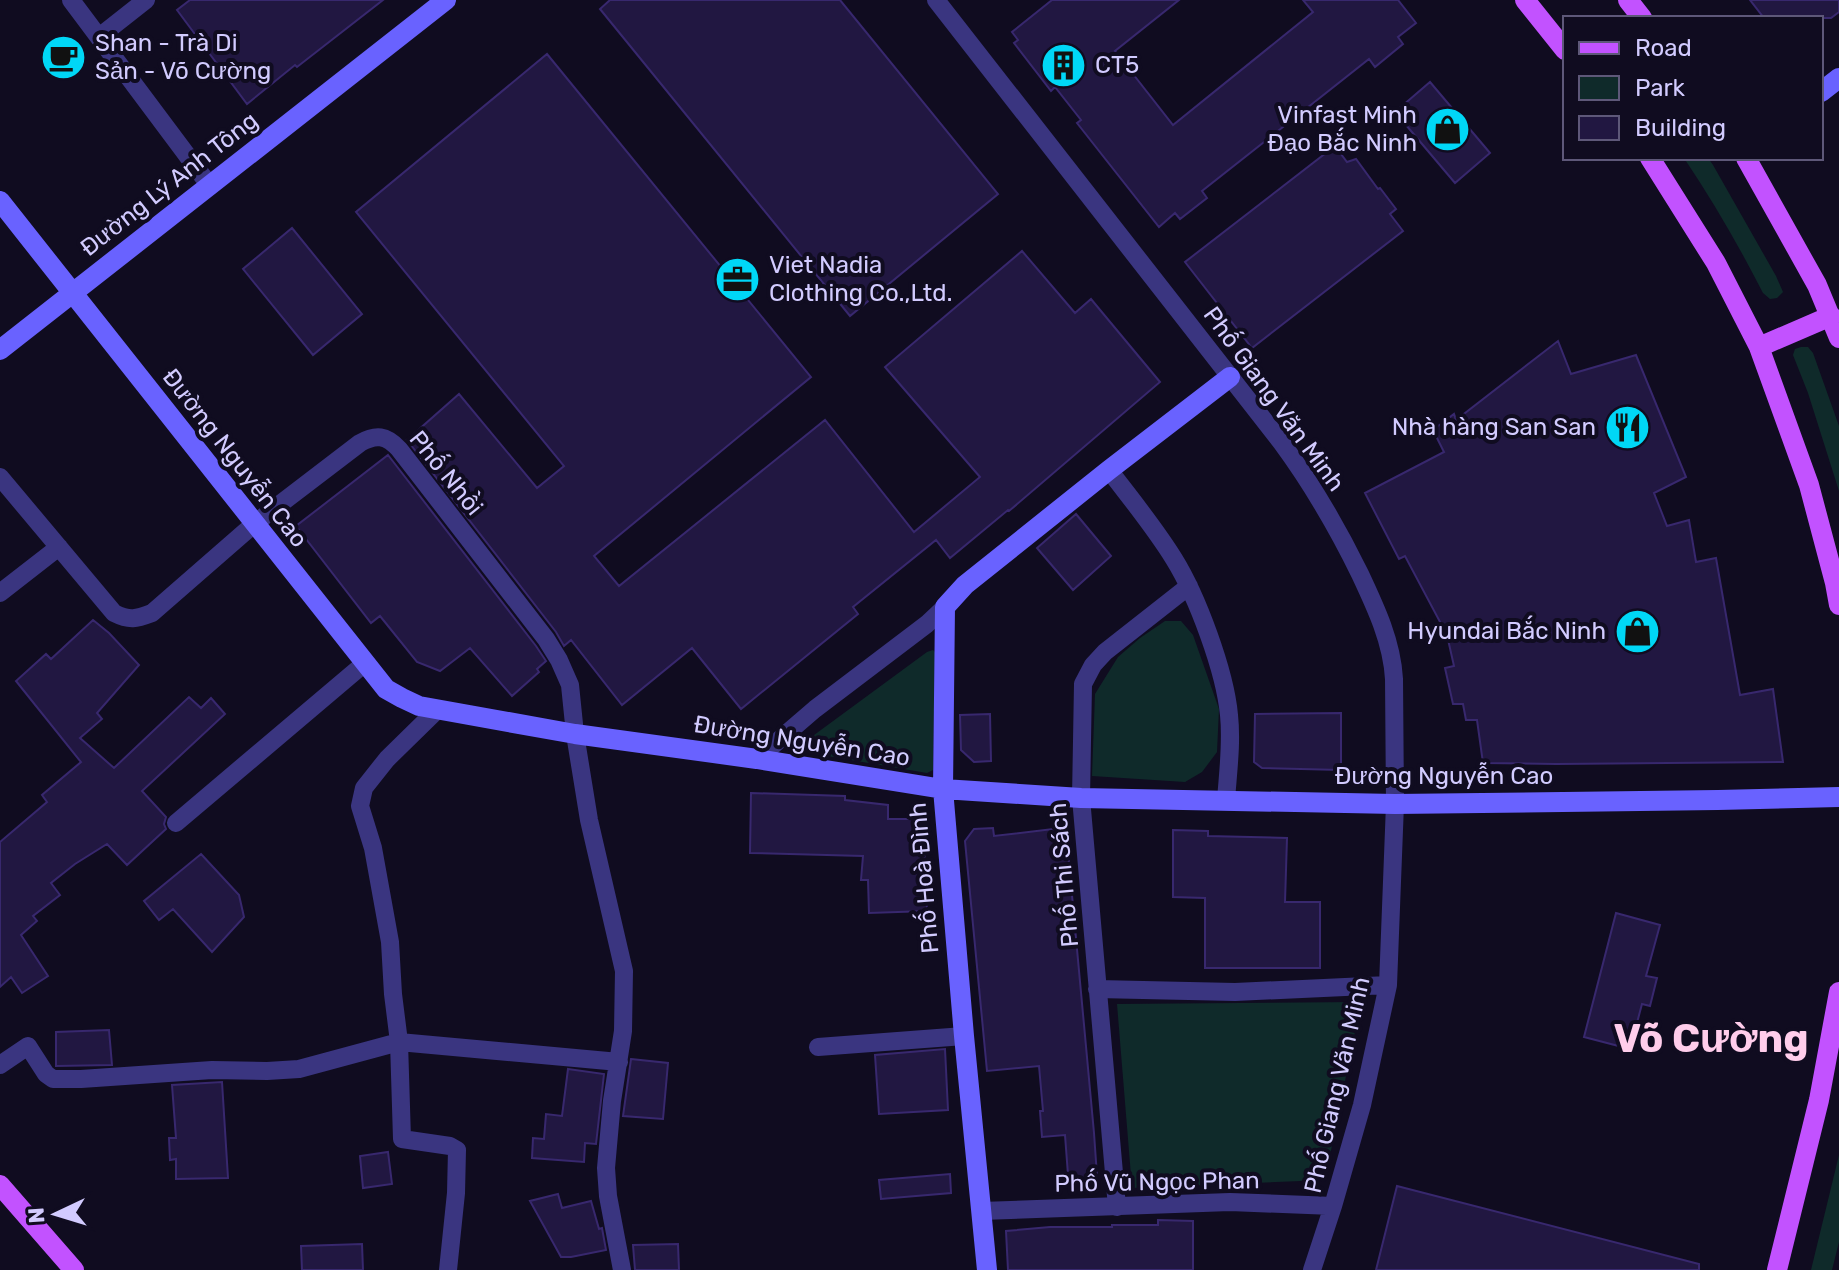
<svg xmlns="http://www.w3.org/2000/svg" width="1839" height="1270" font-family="Rubik,sans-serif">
  <rect width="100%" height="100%" fill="#100c20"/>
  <path fill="#0f2a2a" d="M1684 158H1708L1713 165 1776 276 1783 292 1777 298 1770 299 1763 293C1739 246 1713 201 1684 158Z
    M1801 347H1808L1813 353 1839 426V491L1808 393 1793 355 1795 349Z
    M1165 621H1181L1193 635 1219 709 1217 752 1202 772 1185 782 1092 776 1095 694 1118 657 1140 638Z
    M933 650 935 652 933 770 927 773 810 753 805 744 810 738 927 652Z
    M1361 1002 1325 1180 1132 1188 1117 1004Z
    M1839 1155V1242L1832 1270H1811Z"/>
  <path fill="#211741" stroke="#38286e" stroke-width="2" d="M190 0H383L297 67 295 65 247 104 177 10Z
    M610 0H840L998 194 850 316 600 9Z
    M1052 0H1179L1115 51 1173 125 1313 12 1303 0H1398L1416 23 1398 37 1403 44 1375 67 1369 59 1202 191 1207 198 1180 219 1175 213 1159 227 1077 123 1081 120 1055 87 1051 91 1014 43 1018 40 1012 32Z
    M1750 0H1839V12L1831 18H1764Z
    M547 54 811 377 594 556 619 586 825 420 914 532 980 477 885 367 1022 251 1075 313 1091 299 1160 382 1009 511 1008 510 950 558 936 540 853 607 858 614 741 709 692 648 622 705 571 640 564 646 556 632 407 440 459 394 537 488 564 466 356 212Z
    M1430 82 1490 153 1455 183 1395 112Z
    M1335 146 1347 162 1356 159 1378 189 1380 188 1396 209 1390 214 1403 231 1252 348 1185 262Z
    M292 228 362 314 313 355 243 269Z
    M1558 341 1571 374 1636 355 1686 477 1654 493 1667 526 1689 520 1696 562 1716 558 1740 695 1773 689 1783 762 1556 764 1483 763 1477 720H1466L1463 704H1453L1445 668 1454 666 1447 635 1405 556 1399 559 1365 493 1444 452 1433 430 1454 414 1456 420Z
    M388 455 536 646 546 661 537 669 539 672 512 696 470 648 440 671 417 662 380 616 371 623 296 526Z
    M1076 514 1111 556 1073 590 1037 548Z
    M93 620 109 633 139 665 97 713 102 719 80 738 114 768 189 697 201 708 211 698 225 714 142 791 166 817 164 824 166 829 127 865 107 844 75 864 51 883 60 895 33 916 37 921 21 935 48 976 22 993 11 977 0 987V842L47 802 42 795 81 762 16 681 46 654 51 659Z
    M1341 713V770L1262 768 1254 762 1255 714Z
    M990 714 991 761 974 762 961 750 960 715Z
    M751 793 845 796V800L888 805V819H923L927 911 869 913 868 880H861L863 856 750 853Z
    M993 828 994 836 1053 829 1067 841 1094 1133 1097 1176 1091 1187 1069 1188 1065 1135 1042 1137 1040 1111H1043L1039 1066 987 1071 965 841 974 829Z
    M1173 830 1208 831V836L1287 838 1285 902H1320V968H1205V898L1173 897Z
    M201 854 239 895 244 917 212 952 173 909 159 920 144 901Z
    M1616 913 1660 925 1646 976 1657 978 1650 1006 1642 1004 1630 1049 1584 1037Z
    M109 1030 112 1065 56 1066V1032Z
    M945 1049 948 1110 879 1114 875 1055Z
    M631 1059 668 1063 663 1119 623 1116Z
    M568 1069 604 1074 596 1144 585 1143 584 1162 532 1158 533 1138 544 1139 546 1114 562 1116Z
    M222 1082 228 1178 176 1179V1159L170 1160 169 1138H176L172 1085Z
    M388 1152 392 1184 363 1188 360 1156Z
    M950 1174 951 1193 881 1199 879 1180Z
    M1397 1186 1699 1264V1270H1376Z
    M558 1194 562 1208 591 1201 599 1229 602 1228 606 1250 571 1257H561L530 1201Z
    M1158 1220 1193 1221V1270H1008L1006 1231 1050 1227H1112V1225H1158Z
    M362 1244 363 1270H302L301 1246Z
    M678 1244 679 1270H635L633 1245Z"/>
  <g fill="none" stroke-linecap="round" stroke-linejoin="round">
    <path stroke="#3a3580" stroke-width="18" d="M71 0 210 186
      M936 0 1281 442C1312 484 1337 527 1360 574 1376 608 1392 642 1394 679L1395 804 1388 985 1362 1105 1333 1206 1312 1270
      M99 37 146 0
      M1109 470C1131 499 1155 528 1174 559 1197 596 1225 671 1229 715 1232 743 1228 772 1226 800
      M0 477 114 613C130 621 136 619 152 613L254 524 360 443C376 434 386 435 399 449L546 639 559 660 570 685 575 734 589 820 624 971 623 1031 612 1101 606 1168 608 1196 622 1270
      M0 593 59 547
      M438 709 387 759 364 788 360 806 373 848 390 942 393 994 399 1042 402 1139 450 1146 457 1150 456 1193 448 1270
      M757 759 815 709 927 624 945 607
      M176 823 365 663
      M1097 989 1235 992 1388 985
      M818 1047 964 1036
      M0 1065 28 1046 46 1074 53 1079H81L212 1070 267 1071 299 1069 399 1042 619 1062
      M1117 1207 1081 798 1083 684 1093 665 1105 652 1189 586
      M981 1211 1230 1202 1333 1206"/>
    <path stroke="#6962ff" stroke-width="20" d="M1821 92 1839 78
      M0 201 386 689 402 698 419 706 575 734 757 759 943 789 1081 798 1395 804 1718 800 1839 797
      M0 350 446 0
      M987 1270 964 1036 943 789 945 607 965 585 1109 470 1230 377"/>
    <path stroke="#c252ff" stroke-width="20" d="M1525 0 1565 50
      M1628 0 1642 18
      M1650 158 1716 263 1759 347 1809 485 1835 583 1839 605
      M1746 158 1817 285 1839 338
      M1759 347 1831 316
      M0 1185 74 1270
      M1777 1270 1819 1100 1839 992"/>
  </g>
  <defs>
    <symbol id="cafe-disc" viewBox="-11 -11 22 22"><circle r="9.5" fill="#00d7f6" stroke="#100c20"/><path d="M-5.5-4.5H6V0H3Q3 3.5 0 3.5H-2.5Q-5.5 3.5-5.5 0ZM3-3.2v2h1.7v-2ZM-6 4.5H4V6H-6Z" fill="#111"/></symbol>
    <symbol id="building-disc" viewBox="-11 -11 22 22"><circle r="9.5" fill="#00d7f6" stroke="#100c20"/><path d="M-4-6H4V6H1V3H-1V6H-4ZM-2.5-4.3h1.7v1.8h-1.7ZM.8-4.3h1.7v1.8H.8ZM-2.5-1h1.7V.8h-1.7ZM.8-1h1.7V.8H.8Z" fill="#111"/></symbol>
    <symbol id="shop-disc" viewBox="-11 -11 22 22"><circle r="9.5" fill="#00d7f6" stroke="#100c20"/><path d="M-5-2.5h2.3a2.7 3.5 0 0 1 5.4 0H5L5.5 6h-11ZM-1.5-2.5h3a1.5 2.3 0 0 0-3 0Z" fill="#111"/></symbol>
    <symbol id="office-disc" viewBox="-11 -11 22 22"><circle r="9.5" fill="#00d7f6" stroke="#100c20"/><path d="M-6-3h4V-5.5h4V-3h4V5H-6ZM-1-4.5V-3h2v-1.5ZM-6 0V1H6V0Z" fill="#111"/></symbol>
    <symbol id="restaurant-disc" viewBox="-11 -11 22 22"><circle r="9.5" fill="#00d7f6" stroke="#100c20"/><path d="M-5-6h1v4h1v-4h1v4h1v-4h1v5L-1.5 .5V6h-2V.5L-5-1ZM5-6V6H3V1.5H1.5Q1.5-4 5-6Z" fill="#111"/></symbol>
  </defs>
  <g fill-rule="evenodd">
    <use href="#cafe-disc" x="38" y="32" width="51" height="51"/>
    <use href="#building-disc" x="1038" y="40" width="51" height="51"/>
    <use href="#shop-disc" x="1422" y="104" width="51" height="51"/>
    <use href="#office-disc" x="712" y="254" width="51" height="51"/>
    <use href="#restaurant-disc" x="1602" y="402" width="51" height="51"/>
    <use href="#shop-disc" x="1612" y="606" width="51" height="51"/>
  </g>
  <g text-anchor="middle" stroke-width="8" stroke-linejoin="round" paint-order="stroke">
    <g font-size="24" fill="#d2cbff" stroke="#100c20" text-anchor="start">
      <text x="95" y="51">Shan - Trà Di<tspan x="95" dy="28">Sản - Võ Cường</tspan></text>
      <text x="1095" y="73">CT5</text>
      <text x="1417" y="123" text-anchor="end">Vinfast Minh<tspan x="1417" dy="28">Đạo Bắc Ninh</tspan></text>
      <text x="769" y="273">Viet Nadia<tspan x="769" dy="28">Clothing Co.,Ltd.</tspan></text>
      <text x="1596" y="435" text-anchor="end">Nhà hàng San San</text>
      <text x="1606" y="639" text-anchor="end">Hyundai Bắc Ninh</text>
    </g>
    <g font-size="24" fill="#d2cbff" stroke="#100c20">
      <text transform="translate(169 184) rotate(-38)" y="8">Đường Lý Anh Tông</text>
      <text transform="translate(1274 399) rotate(54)" y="8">Phố Giang Văn Minh</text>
      <text transform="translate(235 458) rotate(52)" y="8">Đường Nguyễn Cao</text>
      <text transform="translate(446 473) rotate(51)" y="8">Phố Nhồi</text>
      <text transform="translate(802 741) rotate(9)" y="8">Đường Nguyễn Cao</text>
      <text x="1444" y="784">Đường Nguyễn Cao</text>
      <text transform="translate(1064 875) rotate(-95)" y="8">Phố Thi Sách</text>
      <text transform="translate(924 878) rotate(-95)" y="8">Phố Hoà Đình</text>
      <text transform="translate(1337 1085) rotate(-77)" y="8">Phố Giang Văn Minh</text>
      <text transform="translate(1157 1182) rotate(-1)" y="8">Phố Vũ Ngọc Phan</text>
    </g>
    <g font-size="40" font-weight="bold" fill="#ffcdeb" stroke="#100c20">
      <text x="1711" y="1052">Võ Cường</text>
    </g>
  </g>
  <rect x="1563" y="16" width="260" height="144" fill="#100c20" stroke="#5e5879" stroke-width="2"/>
  <rect x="1579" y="42" width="40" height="12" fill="#c252ff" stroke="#5e5879" stroke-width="2"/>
  <text x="1635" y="56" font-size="24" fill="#d2cbff">Road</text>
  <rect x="1579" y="76" width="40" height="24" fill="#0f2a2a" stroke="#5e5879" stroke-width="2"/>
  <text x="1635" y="96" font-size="24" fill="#d2cbff">Park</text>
  <rect x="1579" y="116" width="40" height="24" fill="#211741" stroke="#5e5879" stroke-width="2"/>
  <text x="1635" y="136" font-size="24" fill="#d2cbff">Building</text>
  <g transform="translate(56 1214) rotate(266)" stroke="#100c20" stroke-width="6" paint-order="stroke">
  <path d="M0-6L14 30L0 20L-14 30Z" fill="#d2cbff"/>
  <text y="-12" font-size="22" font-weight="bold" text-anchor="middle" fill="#d2cbff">N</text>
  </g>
</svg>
